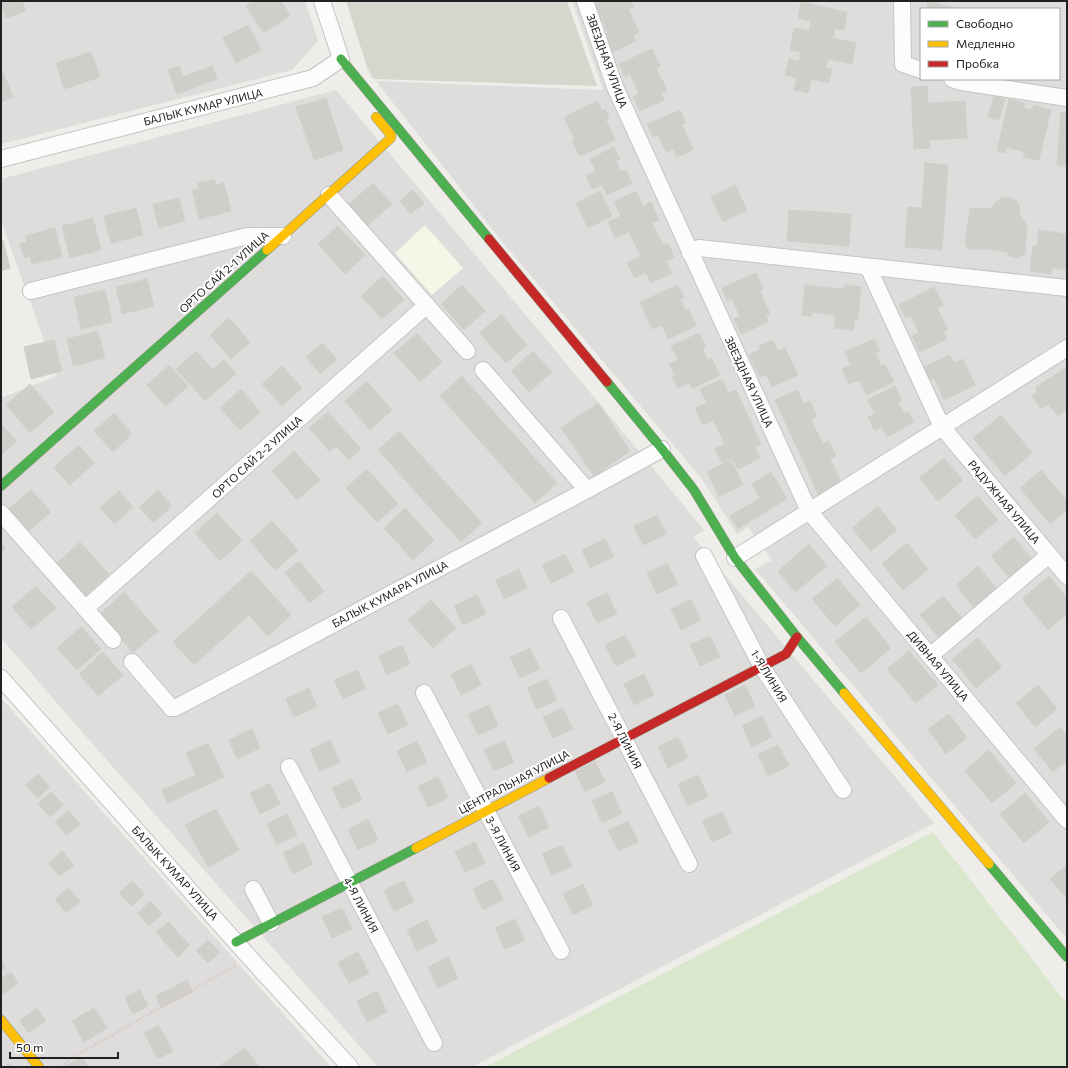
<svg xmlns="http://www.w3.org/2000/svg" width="1068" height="1068" font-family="Commissioner,sans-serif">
  <rect width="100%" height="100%" fill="#efedea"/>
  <path fill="#dedddb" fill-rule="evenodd" d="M1 1H305L318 41 292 70 1 144Z
    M572 1H1067V939L755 569 772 560 748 527 737 534 702 479 500 239 376 81 603 90ZM921 9H1059V79H921Z
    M336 90 541 333 704 530 693 537 934 823 472 1067H378L68 716 1 638V398L57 376 1 221V179Z
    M1 698 331 1067H1Z"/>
  <path fill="#f5f5e8" d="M425 225 463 268 432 295 395 253Z"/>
  <path fill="#d6d6cd" d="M346 1H567L597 86 373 79 367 67Z"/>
  <path fill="#d9e8cd" d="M933 832 1067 1004V1067H485Z"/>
  <path fill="#cfcecb" stroke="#d2cfcc" d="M1 1H22L26 11 6 18 1 4Z
    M254 1H281L290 15 264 33 246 6Z
    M600 1H631L634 7 628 9 639 32 633 35 636 41 611 53 603 36 608 33 601 16 596 18 590 6Z
    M801 2 847 12 844 30 835 28 833 38 856 43 852 64 828 59 826 68 832 69 829 83 811 79 808 93 794 90 797 78 785 75 789 59 799 61 801 52 790 50 794 28 809 31 811 21 798 18Z
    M928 2 962 9H927Z
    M248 25 261 50 236 63 223 38Z
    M652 49 660 66 656 68 667 90 661 93 664 100 640 111 633 97 639 94 630 74 625 77 619 64Z
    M91 52 100 77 64 89 56 63Z
    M179 66 183 77 212 66 217 79 177 94 168 70Z
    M1 72H3L13 97 1 102Z
    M927 86 928 103 965 101 967 138 929 140 930 148 914 149 911 87Z
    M994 96 1005 99 999 120 988 117Z
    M326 98 343 150 314 160 296 107Z
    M1009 99 1025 103 1024 108 1032 110 1034 105 1051 110 1039 160 1023 157 1025 152 1007 147 1005 153 997 151Z
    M597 101 602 111 605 109 609 118 606 120 615 140 580 156 572 141 575 139 564 117Z
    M680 110 686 123 682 124 693 150 677 157 674 149 666 152 658 134 653 137 647 124Z
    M1061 112 1067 113V166L1057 165Z
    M614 147 620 159 616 161 621 172 626 170 632 183 607 195 602 185 592 189 586 176 596 171 590 159Z
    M925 163 948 165 942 250 905 247 908 207 922 208Z
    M214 180 216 185 224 183 231 211 199 219 192 190 199 189 198 183Z
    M373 183 392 204 366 227 347 206Z
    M735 185 747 210 723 222 711 197Z
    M413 190 424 203 411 214 400 201Z
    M600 191 612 216 588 228 576 203Z
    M636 191 643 206 651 202 659 220 652 223 663 245 668 243 674 257 666 261 672 273 651 283 646 272 635 278 627 263 641 256 629 232 615 238 608 222 621 216 614 202Z
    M1009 197 1017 201 1020 208 1019 215 1027 224 1025 254 1018 258 1009 256 1007 252 984 249 976 250 968 249 965 244 970 208 991 209 994 204 1001 198Z
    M179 198 185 221 159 228 153 204Z
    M136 208 143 235 111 243 104 216Z
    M789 210 851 214 849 246 787 241Z
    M93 218 101 250 70 258 62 226Z
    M338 226 365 255 345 274 318 244Z
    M55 228 62 257 32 264 30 256 24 258 20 244 27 242 25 236Z
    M1039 230 1067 234V231V270L1052 268 1051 274 1030 271 1033 246H1037Z
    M1 240H3L10 268 1 271Z
    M756 273 763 289 760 291 770 314 765 316 769 322 741 334 734 319 740 316 732 299 727 301 722 288Z
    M383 276 404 300 382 319 361 296Z
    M147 279 154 306 122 314 116 287Z
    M462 285 485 311 464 330 441 304Z
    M678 285 684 297 680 299 685 310 689 309 696 326 668 339 662 325 652 329 640 302Z
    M805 285 844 289V285L861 287 858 319H854V330L834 328 836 315 811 312V316L802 315Z
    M934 287 943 305 937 308 948 329 944 332 947 339 920 352 912 336 919 333 911 316 906 318 899 305Z
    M105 290 112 322 81 329 74 297Z
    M501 314 527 345 506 363 480 333Z
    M229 318 250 342 231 359 210 335Z
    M98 331 105 358 73 366 67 339Z
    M417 333 442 362 420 382 394 353Z
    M699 333 706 347 702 349 708 360 711 358 720 375 692 389 689 383 677 388 672 376 675 375 669 364 678 360 671 346Z
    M874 339 880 351 875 353 881 366 885 365 894 382 866 395 859 380 849 384 842 369 851 365 845 352Z
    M54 340 62 371 31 379 24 347Z
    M772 340 778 351 785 348 798 375 772 387 766 374 760 377 749 355 761 349 759 346Z
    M322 343 337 359 320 374 306 357Z
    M196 351 213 370 224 360 236 374 205 401 176 369Z
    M533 351 552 372 529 392 511 371Z
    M950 355 954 363 963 359 975 385 944 400 934 378 930 380 924 367Z
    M169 365 188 386 166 406 147 385Z
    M282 366 302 388 282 406 262 384Z
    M1067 367V409L1058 416 1048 404 1041 409 1032 396 1037 392 1036 387Z
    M462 376 557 483 535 503 440 396Z
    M722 379 728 393 736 390 761 444 755 447 760 458 738 469 732 458 722 463 715 448 725 444 713 420 703 425 695 408 707 403 700 389Z
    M367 381 392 410 370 430 345 401Z
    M30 384 54 412 30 433 6 405Z
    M895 386 902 400 898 402 904 413 908 411 914 422 887 437 882 427 875 431 868 417 875 414 867 400Z
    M241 389 260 412 240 430 220 408Z
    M797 390 804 404 810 401 817 417 811 420 823 444 829 441 836 456 830 459 835 469 812 480 775 400Z
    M598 403 630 451 594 476 561 428Z
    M328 412 361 449 349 460 336 446 330 452 309 428Z
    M114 413 132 434 113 452 94 431Z
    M1001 415 1032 453 1005 476 973 438Z
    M1 424 17 441 1 455Z
    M399 431 482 523 461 542 378 450Z
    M79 445 94 463 70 485 54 467Z
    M294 451 320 480 297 500 272 471Z
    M944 458 963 480 938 501 919 478Z
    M731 460 743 485 719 496 707 472Z
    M367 469 398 504 377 522 346 488Z
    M835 470 845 490 821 501 812 481Z
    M1041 470 1067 501V509L1050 524 1020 488Z
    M771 472 787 499 738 529 730 516 760 498 752 484Z
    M31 490 51 512 28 532 8 510Z
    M158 490 172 506 153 523 139 507Z
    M119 491 133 507 114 524 100 508Z
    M978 496 998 520 975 539 955 515Z
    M878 506 897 530 871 551 852 528Z
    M405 508 434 540 413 560 384 528Z
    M217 513 242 541 220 561 195 533Z
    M657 515 666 534 643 545 634 526Z
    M272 521 298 550 275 570 250 541Z
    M1014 537 1032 559 1010 578 991 556Z
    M605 539 614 557 590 568 582 550Z
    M80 542 109 574 85 596 56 564Z
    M907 543 928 569 903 590 882 564Z
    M1 544 6 548 1 553Z
    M809 544 827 566 795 592 778 571Z
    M565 554 574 572 551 583 542 565Z
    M299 561 324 591 310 603 285 573Z
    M667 563 678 584 657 594 647 573Z
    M978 566 997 589 974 608 956 585Z
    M519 569 527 588 504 599 496 580Z
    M251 571 291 615 268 636 249 615 194 665 173 642Z
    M1049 576 1067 598V614L1048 630 1022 599Z
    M837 578 860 605 835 626 812 599Z
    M36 586 56 608 31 629 12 607Z
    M124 592 158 631 133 653 100 614Z
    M607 593 617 614 597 623 587 602Z
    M477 595 486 614 463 625 454 606Z
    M943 596 963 619 940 639 920 615Z
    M691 599 701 620 681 630 671 609Z
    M431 600 456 628 433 648 408 620Z
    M866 617 891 648 861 673 835 642Z
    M81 627 101 649 77 670 57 648Z
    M625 635 636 656 616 666 605 645Z
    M710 636 720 657 700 666 690 645Z
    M978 638 1002 667 976 688 952 659Z
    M402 645 410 664 387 675 379 656Z
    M530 648 540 669 520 678 510 657Z
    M909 651 938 685 916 703 887 669Z
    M103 652 123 675 98 696 79 674Z
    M471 664 481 685 461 695 451 674Z
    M357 670 366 688 343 699 334 680Z
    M644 674 654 695 634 705 624 684Z
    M547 679 557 700 537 709 527 688Z
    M745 685 755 706 735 716 725 695Z
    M1038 685 1057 709 1035 727 1016 703Z
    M309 688 317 707 294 717 286 699Z
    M398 704 408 725 388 734 378 713Z
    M489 705 498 726 478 735 468 714Z
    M563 708 573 729 553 738 543 717Z
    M949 714 967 738 946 754 928 729Z
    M762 716 772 737 752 747 742 726Z
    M1060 727 1067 735V761L1053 772 1034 749Z
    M252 729 260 748 237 759 229 740Z
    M678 737 688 758 668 768 658 747Z
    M330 740 340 762 320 771 310 750Z
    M417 741 427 762 407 772 397 751Z
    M504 741 514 762 494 771 484 750Z
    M208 743 224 777 168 803 162 790 196 775 186 753Z
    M778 745 789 766 768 776 758 754Z
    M989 750 1016 783 992 803 965 771Z
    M595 761 605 782 585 792 575 771Z
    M38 774 50 787 38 798 26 785Z
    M698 775 708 796 688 806 678 784Z
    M438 777 448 798 428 807 418 786Z
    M352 779 362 800 342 809 332 788Z
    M270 783 280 804 260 814 250 793Z
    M51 792 63 805 50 817 38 803Z
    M612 792 622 813 602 823 592 801Z
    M1025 793 1049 822 1024 843 1000 814Z
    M539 806 549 827 529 837 518 816Z
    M216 809 239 850 208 867 185 825Z
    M68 810 80 824 66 835 55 822Z
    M722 812 732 833 712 842 702 821Z
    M287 814 297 835 277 845 267 824Z
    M368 819 378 840 358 850 348 829Z
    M628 821 638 842 618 851 608 830Z
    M475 842 485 863 465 872 455 851Z
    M303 843 313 864 293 874 283 853Z
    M562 845 572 866 552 875 542 854Z
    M62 851 74 865 60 876 48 864Z
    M1067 865V899L1050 879Z
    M493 879 503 900 483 910 473 889Z
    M132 881 144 894 132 906 119 893Z
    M404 881 414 902 394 911 384 890Z
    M583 884 593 905 573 915 563 894Z
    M68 888 80 901 66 913 55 899Z
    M150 901 162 914 149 926 138 913Z
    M342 908 352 929 332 938 322 917Z
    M515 919 525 940 505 949 495 928Z
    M427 920 437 941 417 951 407 930Z
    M169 922 179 934 167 945 156 932Z
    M179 934 190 945 178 957 167 945Z
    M208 940 220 952 208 963 196 951Z
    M358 952 369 973 349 983 338 962Z
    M448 957 458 978 438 988 428 967Z
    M1 961 5 968 1 971Z
    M11 972 18 983 1 995V978Z
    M187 980 193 992 161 1008 156 996Z
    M140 990 148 1006 133 1014 125 998Z
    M377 991 387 1012 367 1022 357 1001Z
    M37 1008 46 1021 28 1033 20 1020Z
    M94 1008 107 1028 84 1042 72 1021Z
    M158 1025 173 1051 158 1059 144 1033Z
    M245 1048 258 1065 255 1067H224L222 1064Z
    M82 1057 88 1067H64Z
    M9 1063 13 1067H4Z"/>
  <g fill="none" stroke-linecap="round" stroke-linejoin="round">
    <defs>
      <path id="street" d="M585 1 615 87 809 511 1067 820
        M902 1 903 64 921 70
        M952 79 962 82 1067 98
        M1 159 313 78 341 59 322 1
        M329 195 467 351
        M690 253 699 248 1067 288
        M868 267 942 427 1067 576
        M31 291 247 236H283
        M483 370 587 490
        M1 513 113 640
        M704 556 762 667 843 790
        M735 558 1067 348
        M86 608 427 305
        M561 618 689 864
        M930 656 1049 555
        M132 662 169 705 171 708H175L587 490 662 449
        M1 678 250 958 350 1067
        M424 693 486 811 561 951
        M289 767 434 1043
        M253 889 271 923"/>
      <path id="fast" d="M341 59 489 239
        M607 382 662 449 694 490 735 558 797 637 844 693
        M1 486 267 250
        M989 864 1067 957
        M236 942 416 848"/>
      <path id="slow" d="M267 250 391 138V135L376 117
        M844 693 989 864
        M416 848 549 778
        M1 1020 39 1067"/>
      <path id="jam" d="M489 239 607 382
        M549 778 786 654 797 637"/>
    </defs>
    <use href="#street" stroke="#c5c4c2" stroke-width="18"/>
    <use href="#fast" stroke="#949784" stroke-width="10"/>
    <use href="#slow" stroke="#949784" stroke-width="10"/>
    <use href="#jam" stroke="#949784" stroke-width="10"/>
    <path stroke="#d6ccca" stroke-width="2.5" stroke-dasharray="2 2" stroke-linecap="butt" d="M61 1067 73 1057 237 965"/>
    <use href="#street" stroke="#fdfcfc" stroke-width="16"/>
    <use href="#fast" stroke="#4caf50" stroke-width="9"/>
    <use href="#slow" stroke="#ffc107" stroke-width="9"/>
    <use href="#jam" stroke="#c62828" stroke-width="9"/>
  </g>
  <g text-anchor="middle" stroke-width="4" stroke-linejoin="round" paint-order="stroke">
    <g font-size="11" fill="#212121" stroke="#fff">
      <text transform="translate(607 61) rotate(70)" y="4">ЗВЕЗДНАЯ УЛИЦА</text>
      <text transform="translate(203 107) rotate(-14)" y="4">БАЛЫК КУМАР УЛИЦА</text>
      <text transform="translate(224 272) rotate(-42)" y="4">ОРТО САЙ 2-1 УЛИЦА</text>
      <text transform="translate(749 382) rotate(65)" y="4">ЗВЕЗДНАЯ УЛИЦА</text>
      <text transform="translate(257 457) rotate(-42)" y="4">ОРТО САЙ 2-2 УЛИЦА</text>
      <text transform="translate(1004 502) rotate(50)" y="4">РАДУЖНАЯ УЛИЦА</text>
      <text transform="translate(390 594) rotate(-28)" y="4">БАЛЫК КУМАРА УЛИЦА</text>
      <text transform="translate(938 666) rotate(50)" y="4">ДИВНАЯ УЛИЦА</text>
      <text transform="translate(769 676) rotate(59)" y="4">1-Я ЛИНИЯ</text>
      <text transform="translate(625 741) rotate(63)" y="4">2-Я ЛИНИЯ</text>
      <text transform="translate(514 782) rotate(-28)" y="4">ЦЕНТРАЛЬНАЯ УЛИЦА</text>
      <text transform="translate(503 844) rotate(62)" y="4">3-Я ЛИНИЯ</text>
      <text transform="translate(175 873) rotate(48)" y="4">БАЛЫК КУМАР УЛИЦА</text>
      <text transform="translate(361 905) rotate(62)" y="4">4-Я ЛИНИЯ</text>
    </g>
  </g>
  <rect width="1068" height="1068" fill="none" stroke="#212121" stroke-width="4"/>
  <rect x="920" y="8" width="140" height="72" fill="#ffffff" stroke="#a6a6a6"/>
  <rect x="928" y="21" width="20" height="6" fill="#4caf50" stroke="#a6a6a6"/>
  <text x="956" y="28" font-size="12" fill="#212121">Свободно</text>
  <rect x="928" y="41" width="20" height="6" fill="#ffc107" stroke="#a6a6a6"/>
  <text x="956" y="48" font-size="12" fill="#212121">Медленно</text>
  <rect x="928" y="61" width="20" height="6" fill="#c62828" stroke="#a6a6a6"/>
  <text x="956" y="68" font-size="12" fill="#212121">Пробка</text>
  <path d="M10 1052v6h108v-6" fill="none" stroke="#212121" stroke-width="2"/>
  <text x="16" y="1052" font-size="12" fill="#212121" stroke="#ffffff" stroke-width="3" paint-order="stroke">50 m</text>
</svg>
